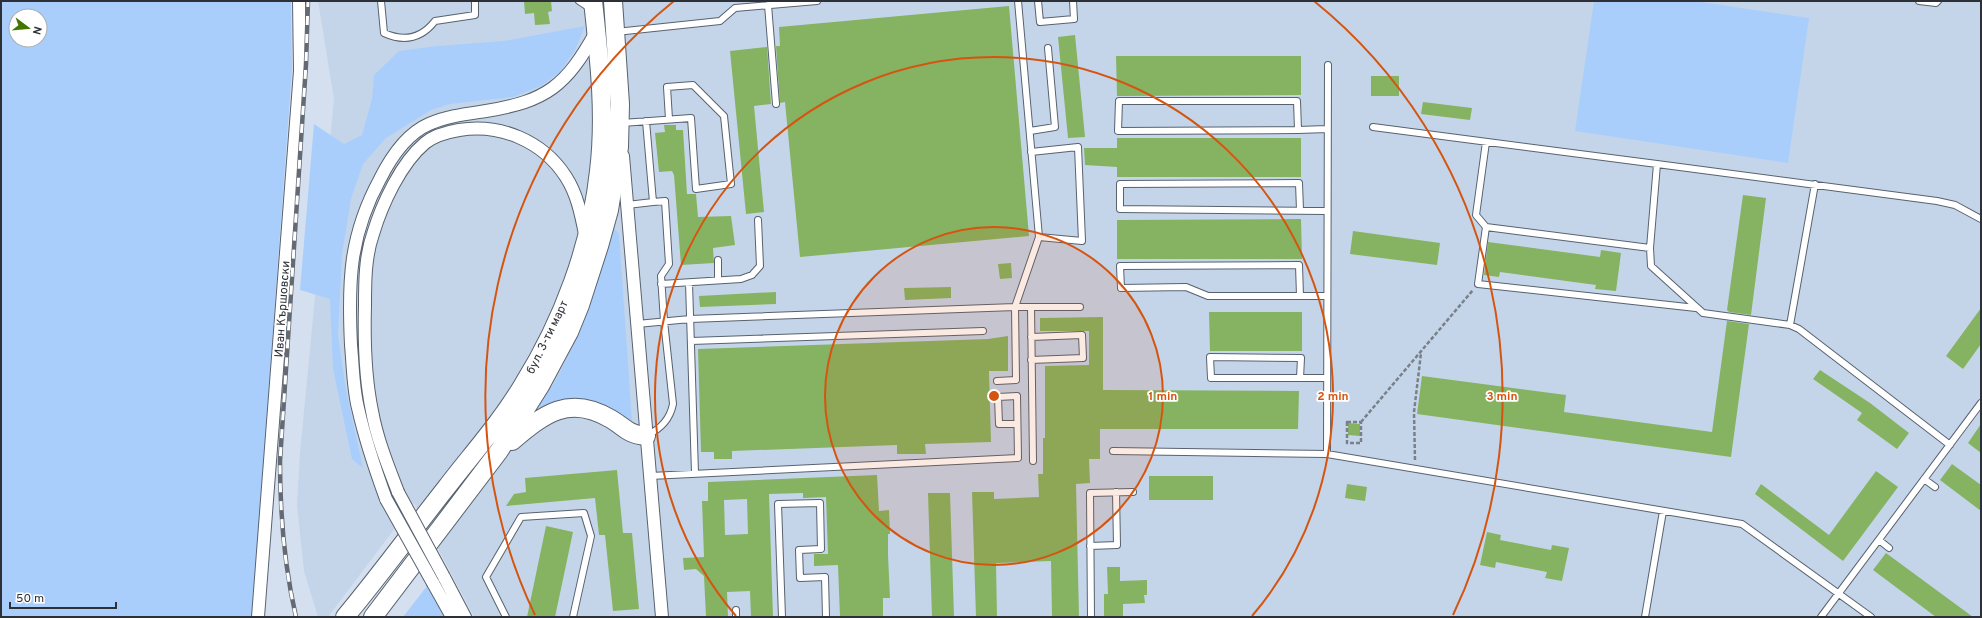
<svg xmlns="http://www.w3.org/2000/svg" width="1982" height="618" font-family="Overpass,sans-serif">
  <rect width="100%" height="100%" fill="#d4e0ef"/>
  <path fill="#c4d5ea" d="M318 1H1981V617H474L414 503 328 617H318L304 571 297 505 300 453 334 99Z"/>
  <path fill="#a9cefc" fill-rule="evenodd" d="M1 1H291L292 70 252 617H1ZM16 16H40V40H16Z
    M1594 1H1694L1809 18 1788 163 1575 131Z
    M585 26 575 50 560 72 541 86 513 97 450 104 431 110 386 138 363 164 351 199 342 254 338 335 346 390 363 468 352 459 333 369 330 299 300 290 314 124 344 144 362 135 372 99 374 75 399 51 437 46 504 41Z
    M614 228 619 234 632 421 600 405 572 399 538 408C545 396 553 385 559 374 584 328 600 278 614 228Z
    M427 586 444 617H403Z"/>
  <path fill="#85b361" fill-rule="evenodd" d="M524 1H551L552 11 548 12 550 24 535 25 534 13 525 14Z
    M1009 6 1029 236 800 257 785 102 780 103 776 46H780L779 27Z
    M1075 35 1085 137 1068 138 1058 37Z
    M767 47 771 104 754 106 764 212 746 214 730 51Z
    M1116 56H1301V95L1117 96Z
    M1371 76H1399V96H1371Z
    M1423 102 1472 108 1470 120 1421 114Z
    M664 125H676V130H683L687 194H696L698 217 731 216 735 245 713 248 714 263 681 265 674 175 672 171 659 172 655 133 665 132Z
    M1117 138H1301V177H1117V167L1085 165 1084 148H1117Z
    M1743 195 1766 198 1751 315 1729 312 1727 310Z
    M1301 219 1302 259H1117V220Z
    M1353 231 1440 243 1437 265 1350 254Z
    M1488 242 1600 257 1601 250 1621 253 1616 291 1595 289 1596 285 1500 272 1499 277 1484 275Z
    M1011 263 1012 278 1000 279 998 264Z
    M951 287V298L905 300 904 288Z
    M776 292V304L700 307 699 296Z
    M1981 308V344L1963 369 1946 356Z
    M1209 312H1302V351H1210Z
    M1103 317V390L1299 391 1298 429H1100V459H1089L1090 483 1076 484 1079 617H1052L1051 561 996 563 997 617H976L972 492H994V499L1039 497 1038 474H1043V438H1045V366L1089 365V331H1040V318Z
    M1727 321 1749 324 1731 457 1417 414 1422 376 1566 395 1564 412 1712 432Z
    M1008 336V371H989L991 442 925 444 926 454H897V445L732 451V459H714V452H701L698 349 988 339Z
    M1820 370 1870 403 1909 433 1897 449 1857 420 1862 413 1813 379Z
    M1348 423 1360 424V436L1348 435Z
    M1981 424V453L1968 443Z
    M1952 464 1981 485V511L1940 480Z
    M617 470 623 533H632L639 609 613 611 605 535H599L595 498 506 506 514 494 526 492 525 478Z
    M1876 471 1898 487 1843 561 1755 494 1761 484 1829 535Z
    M877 475 879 511 889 510 890 534H888V555L890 598H883V617H840L838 565 814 566V554H828L826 497 803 498V493L769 494 773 617H751L750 591 727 592 728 617H706L704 576 696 569 684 570 683 558 704 557 702 501H708V482ZM747 499 748 534 725 535 724 500Z
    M1149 476H1213V500H1149Z
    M1347 484 1367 487 1365 501 1345 498Z
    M928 493H950L954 617H932Z
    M546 526 573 532 555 617H527Z
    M1487 532 1501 535 1500 540 1551 550 1552 545 1569 548 1562 581 1545 578 1547 572 1496 562 1495 568 1480 565Z
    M1886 553 1973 617H1936L1873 570Z
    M1107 567H1120V581L1147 580V595H1144L1145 603 1123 604V617H1104V594H1108Z"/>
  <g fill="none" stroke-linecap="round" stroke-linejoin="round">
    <defs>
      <path id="lane" d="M381 1 384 33C404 42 421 39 435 21L475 15V1
        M579 1 591 9
        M1038 1 1040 22 1074 19 1073 1
        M1919 1 1936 3 1938 1
        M768 5 776 104
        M616 32 720 21 735 8 817 1
        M1328 65 1327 454 1742 524 1871 617
        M646 121 653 202 665 201 669 264 661 276 664 321 673 404C670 419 661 429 647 435
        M622 123 691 118 696 189 731 184 724 116 693 85 667 87 669 119
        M1373 127 1657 164 1650 248 1651 266 1703 313 1790 325 1799 329 1950 445
        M1298 130 1297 101H1119L1118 131 1298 130 1327 129
        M1030 131 1055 127 1048 48
        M1486 142 1476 215 1486 227 1478 284 1696 308
        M1031 152 1078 147 1082 241 1039 237
        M1657 164 1937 201 1955 205 1981 219
        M627 205 653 202
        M1300 210 1299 183 1120 184V209L1327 211
        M1486 227 1650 248
        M718 280V260
        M689 283 695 473
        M661 284 741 279 752 275 760 266 758 220
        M1300 296 1299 265 1120 266 1121 288 1186 287 1208 296H1327
        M1031 307 1033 461
        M637 324 690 319 1015 307 1039 237 1018 1
        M1790 325 1815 184
        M1031 337 1082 335 1083 358 1031 360
        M691 341 983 331
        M1300 378 1301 358 1210 357 1211 378H1327
        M997 381 1016 380 1015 307H1080
        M1113 451 1327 454
        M650 476 1018 458 1017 396 998 397 999 424H1017
        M1924 479 1935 487
        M1879 540 1889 548
        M1090 546 1117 545 1116 492
        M736 610V617
        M506 617 486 577 521 517 584 513 591 536 573 617
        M782 617 778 504 820 503 821 549 799 550 800 578 825 577 826 617
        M1091 617 1090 493 1133 492
        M1645 617 1663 511
        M1821 617 1981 403"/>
      <path id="street" d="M623 156 662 617
        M398 492C388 466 377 439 372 411 365 377 364 341 365 306 365 282 365 257 373 234 382 204 401 163 425 143 435 135 447 132 459 130 500 123 543 141 566 177 577 194 581 214 585 234
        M386 499C375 469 365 439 358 408 353 388 353 366 351 345 348 282 349 236 380 179 391 157 406 134 429 124 447 116 466 114 486 111 547 101 566 86 596 32
        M444 577 465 617
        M433 583 452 617
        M258 617 300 71 299 1"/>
      <path id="secondary" d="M512 441C544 414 569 394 611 419 626 428 627 434 646 436
        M345 617C380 575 412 531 446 488 472 454 501 422 523 385 563 321 591 246 599 171 606 114 599 57 593 1
        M373 617 499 451 540 386 569 332 580 305 599 246 609 210 619 147 620 104 613 1"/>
    </defs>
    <use href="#lane" stroke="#58626f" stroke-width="8"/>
    <use href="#street" stroke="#58626f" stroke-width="14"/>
    <use href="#secondary" stroke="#58626f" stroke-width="20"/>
    <path stroke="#79808a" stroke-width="2.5" stroke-dasharray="4 2" stroke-linecap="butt" d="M1347 422H1361V443H1347Z
      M1361 422 1473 290
      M1415 460 1414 412 1421 353"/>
    <use href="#lane" stroke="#fff" stroke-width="6"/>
    <use href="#street" stroke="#fff" stroke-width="12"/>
    <use href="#secondary" stroke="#fff" stroke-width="18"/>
    <defs>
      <path id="rail" d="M296 617C284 565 280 514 280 461L306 64 308 1"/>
    </defs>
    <use href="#rail" stroke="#646a73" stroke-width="4.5"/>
    <use href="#rail" stroke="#fff" stroke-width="3" stroke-dasharray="9" stroke-linecap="butt"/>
    <defs>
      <path id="street-bridge" d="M398 492 444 577
        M386 499 433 583"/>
    </defs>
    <use href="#street-bridge" stroke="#58626f" stroke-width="14" stroke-linecap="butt"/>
    <use href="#street-bridge" stroke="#fff" stroke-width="12"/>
  </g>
  <circle cx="994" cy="396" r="169" fill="#d55510" fill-opacity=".12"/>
  <g fill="none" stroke="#d55510" stroke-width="2">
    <circle cx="994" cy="396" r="169"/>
    <path d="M736 616A339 339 0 1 1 1252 616"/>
    <path d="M535 615A508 508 0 0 1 674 1M1314 1A508 508 0 0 1 1453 615"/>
  </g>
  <g text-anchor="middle" stroke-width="3.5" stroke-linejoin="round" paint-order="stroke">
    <g font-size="12" fill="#2d3137" stroke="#fff">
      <text transform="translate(282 309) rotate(-86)" y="4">Иван Кършовски</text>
      <text transform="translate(547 337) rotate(-64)" y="4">бул. 3-ти март</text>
    </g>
  </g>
  <circle cx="994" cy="396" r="6" fill="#d55510" stroke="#fff" stroke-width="2"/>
  <g font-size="12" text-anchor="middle" font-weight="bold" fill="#d55510" stroke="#fff" stroke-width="3.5" stroke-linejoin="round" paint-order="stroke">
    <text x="1163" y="400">1 min</text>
    <text x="1333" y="400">2 min</text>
    <text x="1502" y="400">3 min</text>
  </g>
  <rect width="1982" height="618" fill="none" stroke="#2d3137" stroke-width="4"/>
  <g transform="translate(28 28) rotate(106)"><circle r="19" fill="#ffffff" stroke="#abadaf"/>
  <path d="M0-3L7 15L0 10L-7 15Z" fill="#437600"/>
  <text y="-6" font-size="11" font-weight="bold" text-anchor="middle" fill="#2d3137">N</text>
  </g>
  <path d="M10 602v6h106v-6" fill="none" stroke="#2d3137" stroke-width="2"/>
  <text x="16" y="602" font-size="12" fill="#2d3137" stroke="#ffffff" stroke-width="3" paint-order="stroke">50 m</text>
</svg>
